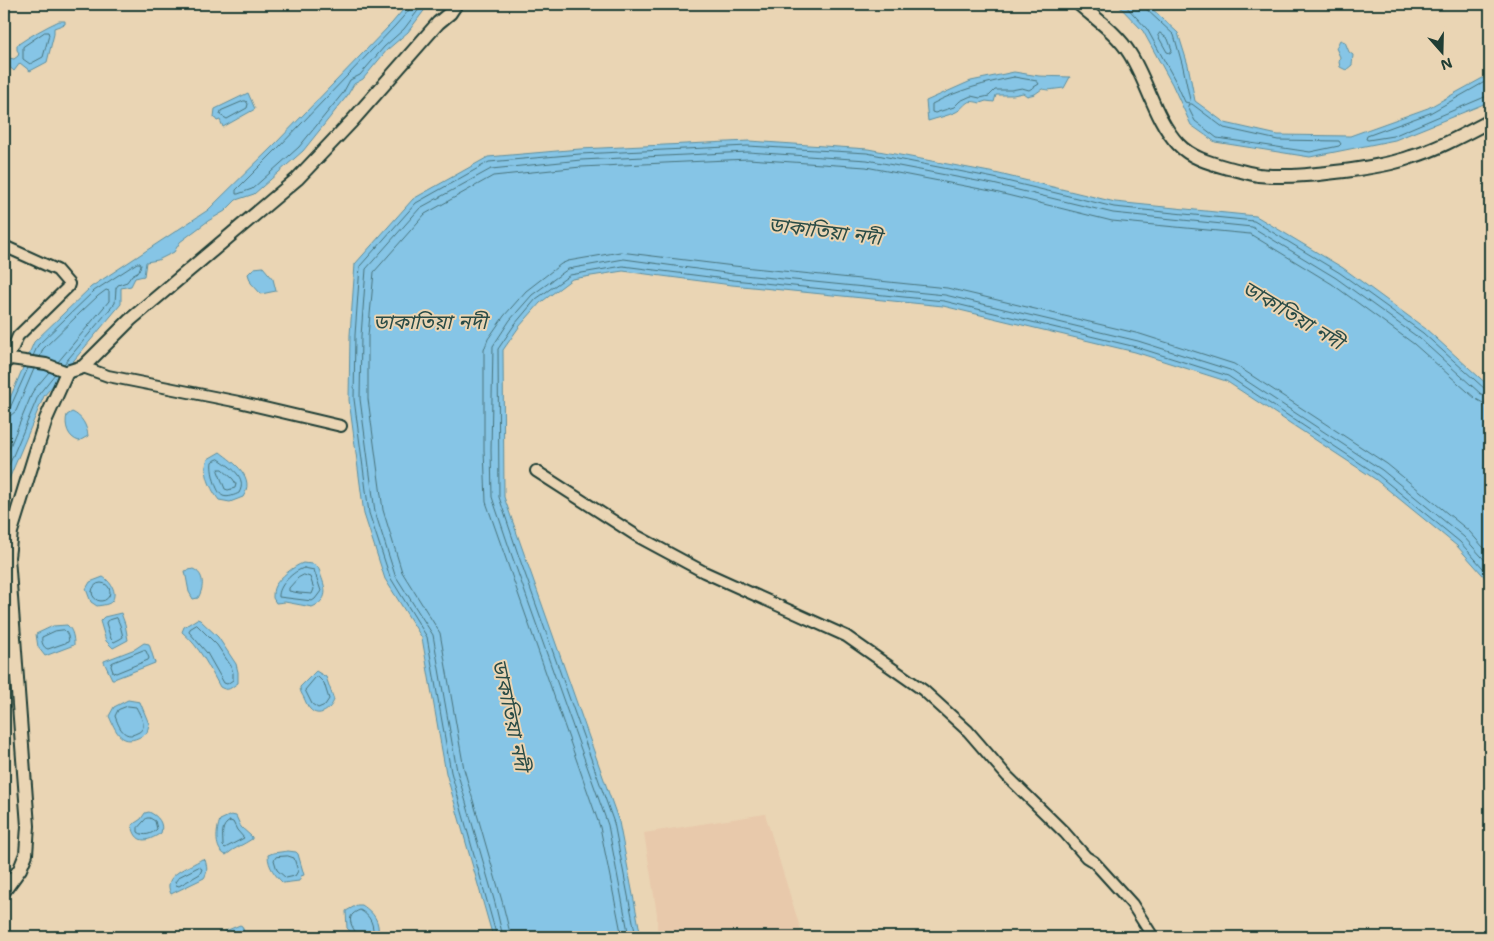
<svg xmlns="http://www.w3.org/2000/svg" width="1494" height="941" font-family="'Shantell Sans','Noto Sans Bengali',sans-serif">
  <rect width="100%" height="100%" fill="#ead5b4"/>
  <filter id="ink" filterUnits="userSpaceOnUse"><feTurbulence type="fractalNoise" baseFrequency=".02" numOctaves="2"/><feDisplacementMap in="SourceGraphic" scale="10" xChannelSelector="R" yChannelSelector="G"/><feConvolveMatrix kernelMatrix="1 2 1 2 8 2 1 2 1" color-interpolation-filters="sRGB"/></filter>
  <g filter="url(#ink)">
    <path fill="#e8c9ab" d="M765 814 803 937H657V914L644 833Z"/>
    <path fill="#86c5e6" stroke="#5d8f9f" d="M408 4H429L408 32 387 50 363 79 354 84 347 96 303 151 254 194 236 200 225 211 208 221 180 242 174 252 158 260 146 262 144 276 135 278 131 286 121 288V304L44 396 4 491V412L34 342 91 287 208 210 275 144 392 23Z
      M1117 4H1147L1178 33 1188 65 1195 101 1225 123 1278 135 1350 136 1428 108 1490 74V99L1484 104 1395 140 1310 157 1215 142 1191 125 1172 84 1143 31Z
      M59 21H65V24L54 28V34L47 62 30 71 20 63 14 71 7 65 4 64V57L14 59 18 56 19 53 17 50V45C30 36 44 28 59 21Z
      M1340 40 1345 42 1349 52 1353 55 1352 65 1346 70 1340 67 1339 62 1340 57 1336 48Z
      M1014 72 1039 76 1070 77 1064 88 1048 90 1042 89 1035 94 1027 96 1023 93 1013 95H996L994 102 986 101 980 103C964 98 966 107 956 112 947 116 937 118 928 121L926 101 971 81Z
      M248 93 255 109 223 127 220 120 217 121 214 117 215 109Z
      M749 141 868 149 995 173 1115 202 1256 216 1343 268 1426 329 1490 387V583L1457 546 1375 479 1226 381 1135 352 943 306 732 285 623 271 572 279 540 303 519 327 503 350 504 497 619 822 641 937H493L446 773 422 638 385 579 364 514 349 400 350 335 355 264 413 199 488 157 580 149Z
      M263 267 273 279 276 291 261 294 251 283 248 274 254 268Z
      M72 412C82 416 87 426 88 436L79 441C68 438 64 425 67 415Z
      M220 452C234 463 256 477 243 497L230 502 219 500C211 490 202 471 208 459Z
      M303 563C307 564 312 563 315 565 319 567 320 572 321 576 326 589 329 600 312 607L285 602 276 603 273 598C273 594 273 589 275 586 280 577 294 566 303 563Z
      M193 569C205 574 204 588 198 598L193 599 189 592 185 571Z
      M103 577C110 581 118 592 112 601 109 605 102 605 97 606L91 602 86 589 90 582Z
      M121 613 125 624 128 640 113 648 106 641 100 621 104 617Z
      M197 619 200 620 218 637 236 664 238 672V683C230 688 229 692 220 687 209 667 200 647 182 632L184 627Z
      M67 625C73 630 74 638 74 645L45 656 38 647 36 634 53 626Z
      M144 643 149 644 155 663 114 679H112L104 662V661L135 649Z
      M316 671 326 677 334 700C331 709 319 719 310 709 307 706 306 702 304 698 302 694 300 692 300 687Z
      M128 700 140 702 149 724 147 733C124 748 118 737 109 716L114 707Z
      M4 784 8 843 4 855Z
      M149 812C158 816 164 823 161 833 147 842 136 845 132 825L141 819 145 813Z
      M231 815 236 816 241 827 252 837V839C243 845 234 848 226 855 214 850 216 831 220 820Z
      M288 851 296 852 298 854 304 875 301 876 299 881 283 883C275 875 268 867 268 855L273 853Z
      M202 859 205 860C207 866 208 872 204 878L171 894C161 874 189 868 202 859Z
      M357 905H362C374 913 380 921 378 936L377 937H355L347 928 346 911Z
      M240 925 242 926 246 937H221V934L223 932Z"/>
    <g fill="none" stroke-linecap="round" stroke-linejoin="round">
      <path stroke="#48737b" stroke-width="1" d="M411 4 410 9 395 26 278 148 236 190V194H238L252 189 299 147 343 93 350 80 360 75 384 47 404 29 423 4
        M1124 4 1147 29 1176 82 1185 102 1189 103 1190 100 1183 67 1174 35 1146 9 1145 4
        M45 32H48L49 35 43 57 30 64 23 59V47Z
        M1160 33 1168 39 1172 50 1170 53 1167 52 1158 36Z
        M1014 77 1037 81 1039 84 1029 90 1022 88 1011 90H995L989 96 980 98 971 96 960 101 954 107 935 113 932 112V104C958 90 985 83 1014 77Z
        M1490 79 1430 113 1367 136 1366 139 1368 140 1393 136 1487 96H1490
        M244 101H246L248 104 247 108 227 119 220 115 221 111Z
        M1189 104H1192L1224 128 1278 140 1339 141 1341 144 1339 146 1310 152 1217 138 1195 121 1188 107Z
        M33 356 38 345 94 291 137 263H140L141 265 139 271 132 275 127 282 118 285 116 288 115 303 64 364
        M40 357 43 349 81 312 98 296 106 290 109 291V301L58 362
        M4 411 8 410 10 408 28 368
        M4 417 10 416 16 411 34 369
        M219 459C230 467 248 477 239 493 235 495 228 498 223 496 216 493 210 469 212 462Z
        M4 461 33 391 49 372
        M219 469H222L233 479 236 484 235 488 228 490 225 489 218 471Z
        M4 477 39 394 55 374
        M304 568 314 570 321 591 315 599 312 601 279 597C278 586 293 571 304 568Z
        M304 575 310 577 314 589 312 594 299 593 289 591V588L298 578Z
        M92 592a9 9 0 1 1 18 0a9 9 0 1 1-18 0Z
        M117 618 120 625 123 637 120 639 114 642 111 639 106 623 107 621Z
        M197 625 217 645 231 666 233 673V680L227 684 224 683 207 653 189 632 190 629Z
        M64 630C67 632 70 639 68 642L48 649C43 648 41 641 42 637L55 631Z
        M144 650 146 651 149 658 148 660 116 673 113 672 111 666 112 663Z
        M318 677 324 683 329 699 325 705 318 708 312 704 305 690 315 678Z
        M128 706 136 707C139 713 144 721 143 727 142 730 140 732 137 733 124 740 119 727 115 716L118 710Z
        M147 818H150L155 821 157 829C152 834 144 837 138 832V828Z
        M230 821 233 822 237 830 244 838 225 848 223 846C223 835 220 826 230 821Z
        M288 856 294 858 298 871 295 876 286 878 277 870 274 860 276 857Z
        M199 867 202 869 200 874 179 886 176 885 175 882 179 877Z
        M358 937C357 932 354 931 352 926 348 917 352 913 360 910 371 916 374 925 373 937
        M497 937 451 772 427 637 390 577 369 513 354 399 355 335 360 266 416 203 489 162 580 154 748 146 867 153 994 178 1114 207 1254 221 1340 273 1423 333 1485 389 1490 390
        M503 937 495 903 457 771 433 635 395 575 375 512 360 399 361 336 366 269 420 208 491 169 581 160 748 152 867 160 993 184 1113 213 1252 227 1336 278 1419 338 1481 394 1490 396
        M511 937 502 901 464 769 440 633 402 572 383 510 368 399V336L374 272 425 214 493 176 581 167 748 159 866 167 991 191 1112 221 1250 234 1332 284 1414 344 1476 399 1483 403 1490 404
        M622 937 600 827 486 502 484 450V350L488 339 504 316 526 291 561 264 568 261 620 252 734 266 947 288 1140 334 1234 364 1387 464 1469 531 1490 555
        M629 937 608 825 512 556 492 497 491 450 493 346 510 320 532 295 568 269 624 259 733 274 945 295 1138 341 1230 370 1382 470 1464 537 1490 566
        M636 937 614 823 518 554 499 497 498 349 515 324 536 299 570 275 623 266 733 280 944 301 1136 347 1228 376 1378 475 1460 542 1490 576"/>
      <defs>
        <path id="minor" d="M4 246 57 270 69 284 68 287 18 336 4 368
          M4 358 46 364 67 372
          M83 367 108 376 239 402 341 426
          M536 471 637 536 704 572 846 636 923 690 968 731 1007 776 1065 833 1086 857 1094 862 1132 904 1153 937"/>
        <path id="major" d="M1079 4C1097 20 1117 33 1130 54 1148 83 1155 119 1178 144 1191 158 1210 163 1228 168 1238 170 1248 173 1258 175 1289 178 1321 174 1352 170 1372 167 1392 164 1411 157 1438 149 1465 134 1490 121
          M4 891 20 869 26 854 28 826 8 557 11 532 46 419 67 372 83 367 130 320 297 179 352 121 438 23 450 13 456 4"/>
      </defs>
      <use href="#minor" stroke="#1f3d34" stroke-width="14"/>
      <use href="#major" stroke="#1f3d34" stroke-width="16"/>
      <use href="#minor" stroke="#ead5b4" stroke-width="10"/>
      <use href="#major" stroke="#ead5b4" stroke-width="12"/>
    </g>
  </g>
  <g text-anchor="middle" stroke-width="4" stroke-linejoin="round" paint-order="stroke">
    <g font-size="20" font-style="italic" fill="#294b46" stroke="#ead5b4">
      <text transform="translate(825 231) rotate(7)" y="7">ডাকাতিয়া নদী</text>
      <text transform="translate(1293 315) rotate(31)" y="7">ডাকাতিয়া নদী</text>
      <text x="430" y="329">ডাকাতিয়া নদী</text>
      <text transform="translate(511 715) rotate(78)" y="7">ডাকাতিয়া নদী</text>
    </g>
  </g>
  <rect width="1494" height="941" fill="none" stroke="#ead5b4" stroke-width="20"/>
  <rect x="10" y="10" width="1474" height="921" fill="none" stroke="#1f3d34" stroke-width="2" filter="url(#ink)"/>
  <g transform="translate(1442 52) rotate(160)" stroke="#ead5b4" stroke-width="4" paint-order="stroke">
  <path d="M0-4L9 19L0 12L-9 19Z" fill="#1f3d34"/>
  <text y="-8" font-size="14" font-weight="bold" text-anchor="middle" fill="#1f3d34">N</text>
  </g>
</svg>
